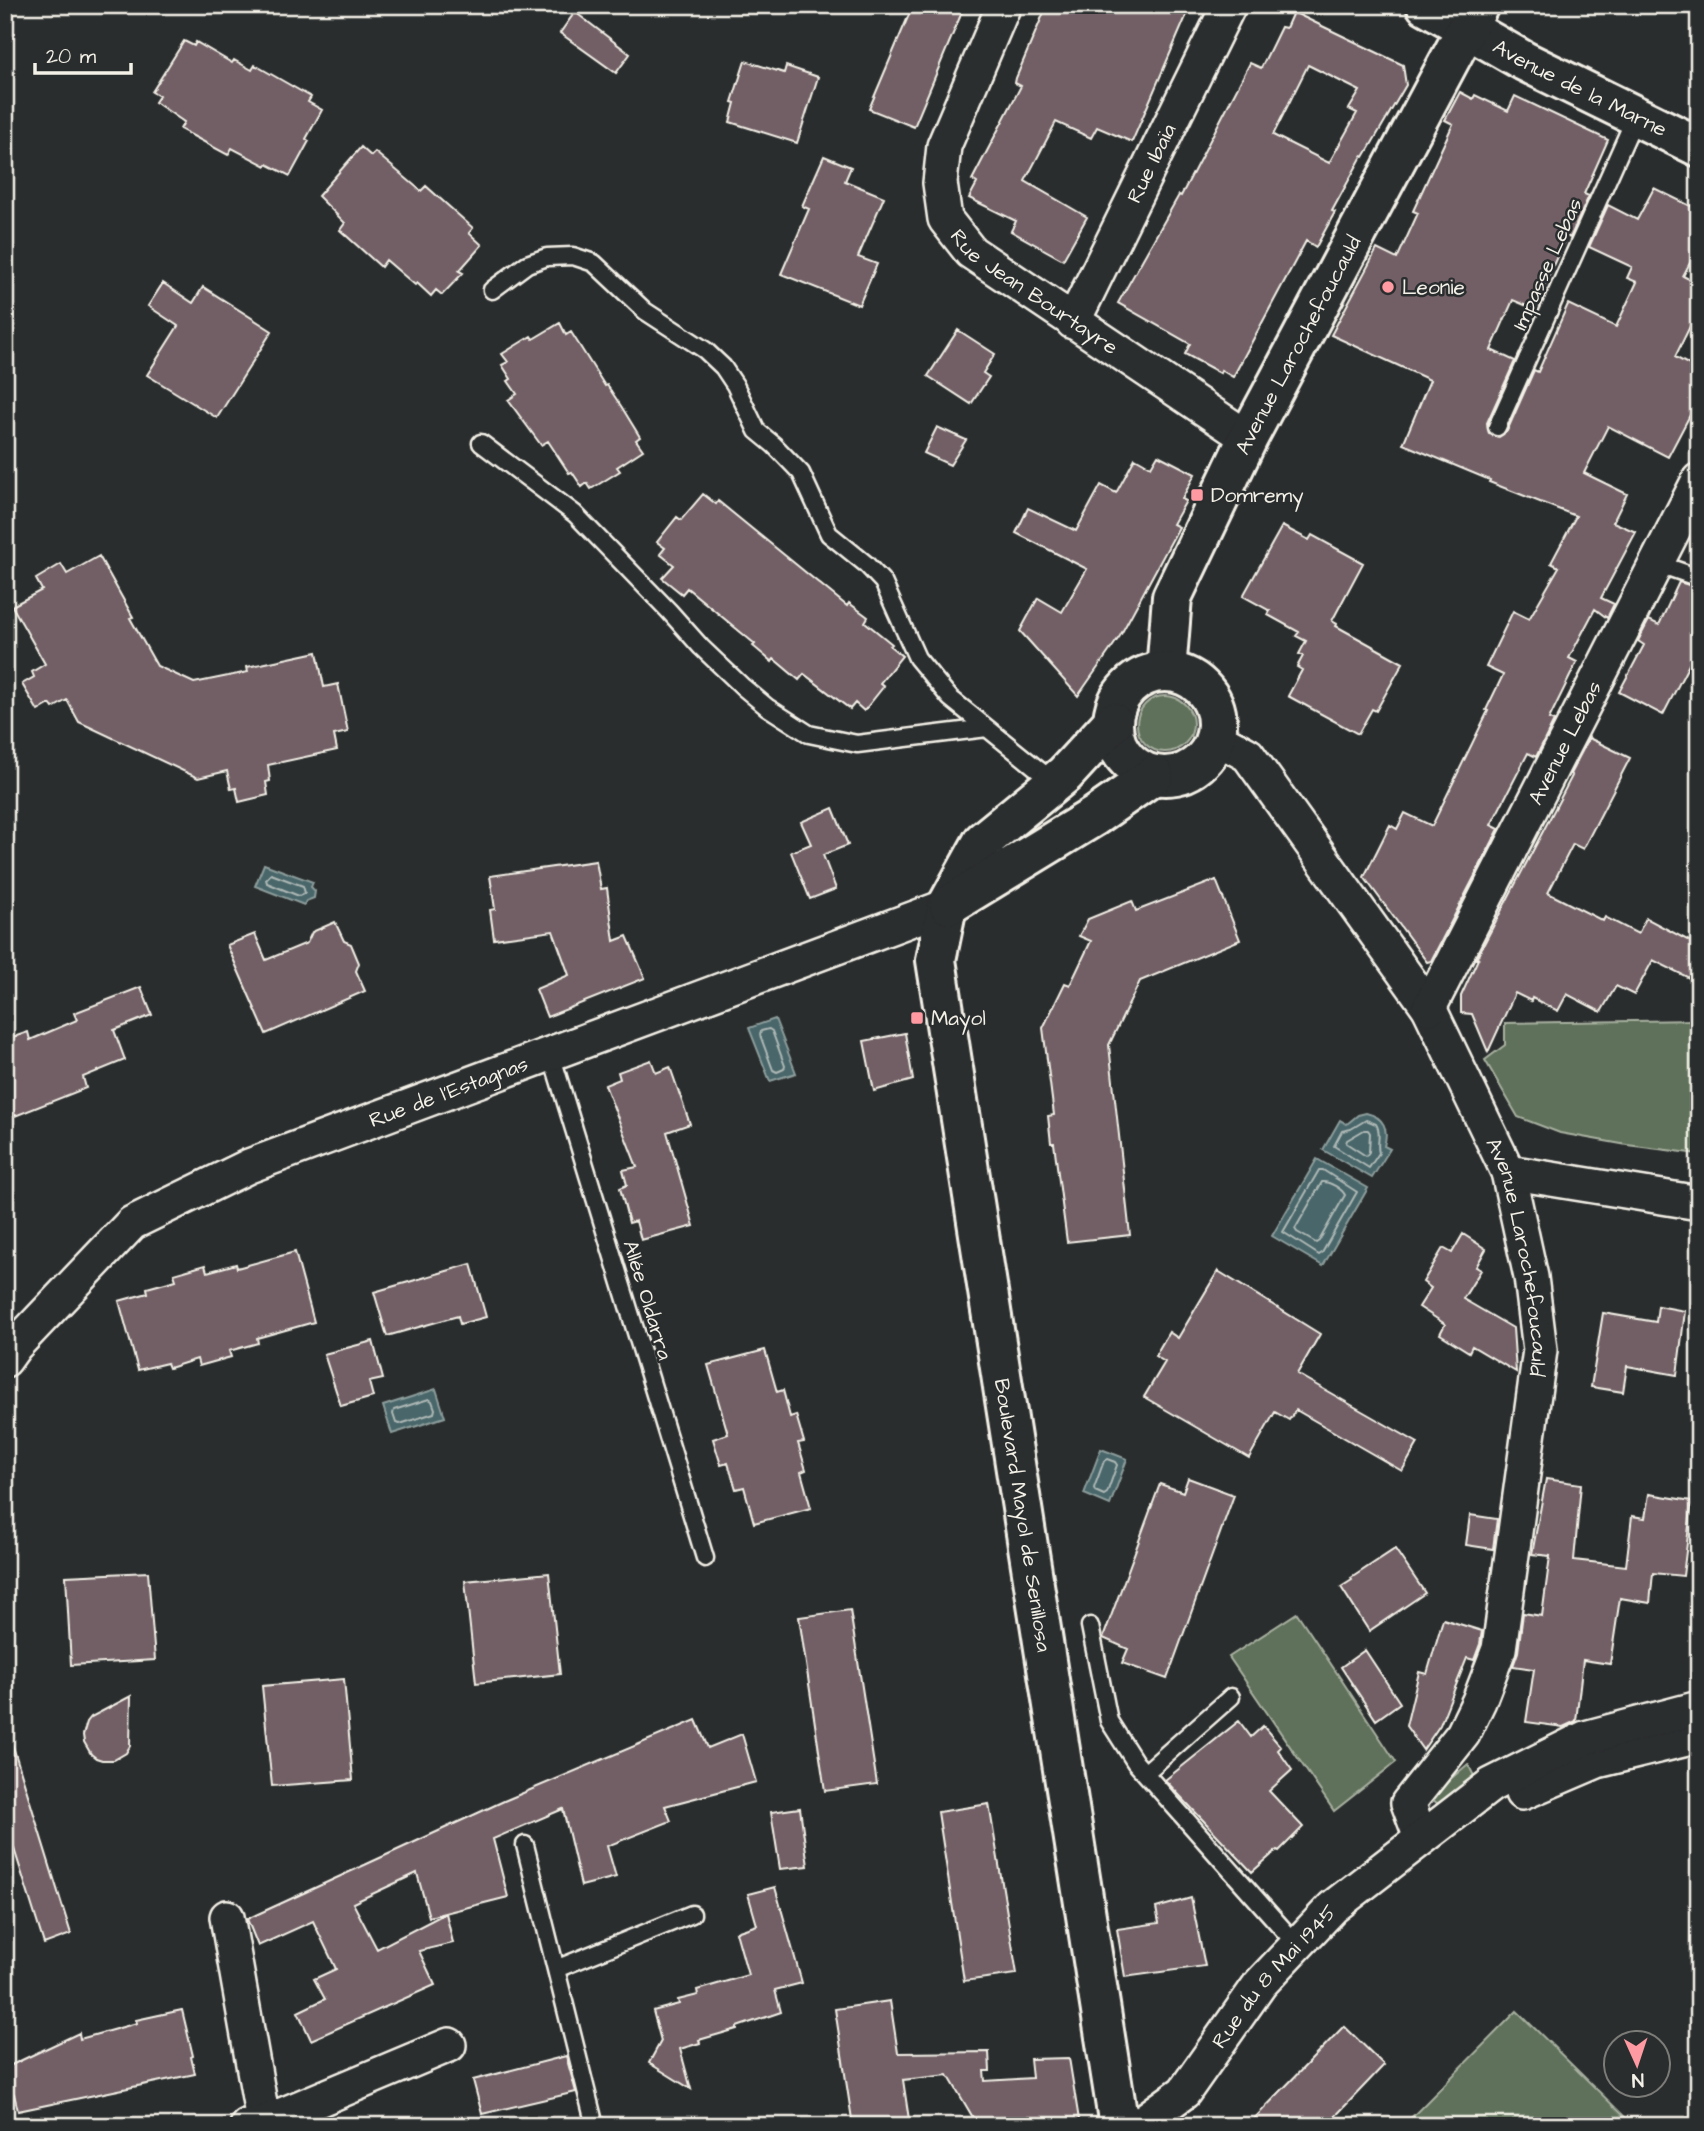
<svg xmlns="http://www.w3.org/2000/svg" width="1704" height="2131" font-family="'Architects Daughter',sans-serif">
  <rect width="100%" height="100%" fill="#2a2d2e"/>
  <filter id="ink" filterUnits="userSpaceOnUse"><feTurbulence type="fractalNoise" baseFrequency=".0143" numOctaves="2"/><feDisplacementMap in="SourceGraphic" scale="14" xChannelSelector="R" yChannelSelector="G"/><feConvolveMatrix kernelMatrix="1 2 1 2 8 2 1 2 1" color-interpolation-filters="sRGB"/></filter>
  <g filter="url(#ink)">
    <path fill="#5e715a" stroke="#a9b1a1" stroke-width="2" d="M1137 724a28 28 0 1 1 56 0a28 28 0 1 1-56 0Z
      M1699 1020V1154L1627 1145 1560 1133 1518 1117 1485 1060 1505 1045V1023Z
      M1297 1613 1396 1762 1334 1811 1229 1657Z
      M1468 1764 1477 1782 1438 1804 1432 1799 1434 1793Z
      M1517 2011 1634 2126H1403Z"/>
    <path fill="#48666a" stroke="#8d9e9c" stroke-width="2" d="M264 864 313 882 311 887 315 891 314 898 306 901 304 905 255 886Z
      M775 1019 796 1073 770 1081 749 1028Z
      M1366 1113C1384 1117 1389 1129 1384 1146L1390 1149 1372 1178 1323 1150 1340 1120 1347 1124 1358 1115Z
      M1317 1159 1368 1188 1323 1266 1272 1236Z
      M436 1389 445 1417 392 1434 383 1406Z
      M1101 1449 1127 1459 1110 1505 1084 1494Z"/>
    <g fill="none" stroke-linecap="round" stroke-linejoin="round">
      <path stroke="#afb9b6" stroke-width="2" d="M271 874 303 886 305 893 299 896 267 883 266 879Z
        M769 1029 772 1031 785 1066 784 1069 777 1072 773 1070 760 1035 761 1031Z
        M1366 1120 1376 1124C1382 1133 1376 1143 1379 1153L1369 1168 1334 1146 1342 1131 1351 1129Z
        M1364 1130H1368L1370 1133 1369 1152 1366 1156 1346 1143 1347 1140Z
        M1319 1170H1323L1357 1192 1322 1253 1319 1255 1283 1232Z
        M1322 1182C1329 1181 1342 1189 1345 1195L1319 1241 1316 1243 1297 1232 1295 1229Z
        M429 1399 432 1401 435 1409 434 1413 400 1424 396 1423 393 1414 394 1410Z
        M1107 1459 1115 1462 1117 1465 1107 1493 1104 1495 1095 1491 1094 1488 1104 1461Z"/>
    </g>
    <path fill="#715f65" stroke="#f4f1e8" stroke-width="2" fill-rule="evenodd" d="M913 5H965L914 127 869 109Z
      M1047 5H1191L1132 142 1097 127 1091 138 1056 122 1025 181 1087 217 1063 260 1011 231 1016 221 969 198 977 183 972 180 1021 86 1015 83 1016 78Z
      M575 12 630 54 616 73 560 33Z
      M1293 12 1403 65 1406 85 1364 157 1362 156 1332 211 1335 212 1316 247 1306 241 1233 377 1221 370 1220 373 1185 354 1190 344 1118 303 1179 195 1181 196 1250 63 1261 68 1281 27 1286 28ZM1308 65 1360 91 1349 109 1357 113 1329 163 1273 135Z
      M184 41 194 46 196 42 232 63 234 60 252 70 255 65 311 97 308 102 322 110 306 139 309 141 290 176 267 164 266 166 232 148 228 155 180 129 184 122 155 102 159 96 152 92Z
      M745 61 784 73 786 66 818 77 797 143 730 122 735 103 732 102Z
      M1460 92 1473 99 1475 95 1508 111 1515 96 1608 140 1584 194 1589 196 1570 238 1566 236 1534 309 1513 300 1491 350 1515 361 1487 423 1489 434 1499 437 1507 431 1534 370 1538 372 1568 304 1616 327 1637 282 1627 278 1632 267 1589 247 1608 205 1637 220 1654 188 1699 210V246L1683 276 1699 284V308L1675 357 1699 370V398L1668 457 1608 426 1584 473 1627 494 1613 522 1636 532 1601 598 1614 604 1607 618 1595 609 1569 658 1577 662 1549 719 1554 721 1536 757 1528 753 1491 825 1499 829 1431 961 1427 962 1364 877 1390 825 1397 829 1405 813 1432 826 1488 711 1486 710 1503 675 1486 667 1513 611 1529 619 1559 567 1551 563 1576 516 1489 482 1490 480 1403 444 1430 380 1331 335 1377 249 1397 259 1418 213 1413 211 1453 124 1445 120Z
      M361 147 371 156 375 152 421 191 426 186 473 228 469 233 482 245 459 271 463 273 442 295 436 290 431 296 417 283 415 285 386 260 381 267 340 230 345 223 318 196Z
      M824 156 851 167 845 181 884 197 858 257 877 264 859 305 781 274 809 209 802 206Z
      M163 283 193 303 203 287 272 331 217 418 147 375 178 326 148 306Z
      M560 323 566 335 571 332 605 386 607 385 621 406 640 437 636 440 643 450 617 467 620 471 591 489 587 483 582 487 572 472 569 473 548 441 541 445 508 400 517 394 508 381 511 379 502 365 508 362 502 354 531 336 533 339Z
      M958 330 995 354 983 373 989 377 971 404 928 376Z
      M937 427 966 440 950 465 924 453Z
      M1158 455 1195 474 1182 499 1186 501 1173 524 1179 527 1120 636 1078 696 1020 631 1038 598 1062 612 1087 569 1016 533 1028 508 1076 531 1101 485 1116 493 1135 458 1151 467Z
      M703 494 716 504 718 501 847 606 849 603 868 617 865 622 892 644 890 646 902 656 880 683 884 686 864 711 855 703 850 709 804 674 799 680 774 659 772 662 753 646 755 644 687 588 682 594 662 578 674 565 660 554 665 548 657 542 677 517 681 520Z
      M1282 526 1309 540 1312 535 1363 563 1332 621 1337 624 1336 626 1403 663 1376 711 1372 709 1358 734 1288 696 1302 670 1297 667 1303 656 1299 654 1306 641 1296 636 1299 632 1268 615 1270 611 1243 596Z
      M99 556 133 617 130 618 157 666 194 683 248 672 247 667 317 652 324 687 338 684 348 732 334 735 337 750 268 765 270 781 266 782 268 795 239 802 236 788 231 789 227 771 198 778 79 722 67 700 53 708 50 704 38 711 22 684 34 677 32 672 45 664 12 606 42 590 36 579 61 564 67 574Z
      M1679 582 1699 588V645L1663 715 1619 692 1644 645 1638 641 1649 620 1659 625Z
      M1589 738 1630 758 1583 849 1573 844 1548 893 1603 921 1605 917 1638 934 1646 918 1699 946V983L1653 960 1634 995 1616 986 1601 1012 1567 994 1558 1011 1532 998 1531 1001 1515 993 1488 1052 1472 1014 1461 1013V996L1478 959H1476L1572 776 1570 774Z
      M833 808 848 845 823 855 836 889 810 899 791 852 811 844 801 822Z
      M596 861 601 889 607 888 614 941 627 936 645 978 547 1017 536 989 569 975 553 931 494 939 490 910 495 909 490 876Z
      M1216 880 1240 940 1140 981 1109 1045 1130 1235 1067 1242 1054 1143H1051L1048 1116 1054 1115 1043 1028 1065 983 1070 985 1091 941 1079 936 1088 919 1132 901 1136 911Z
      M335 922 344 941 351 944 359 963 356 971 365 991 266 1034 227 945 255 934 266 960 307 943 312 932Z
      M141 987 152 1015 114 1030 125 1060 83 1077 86 1088 15 1116 5 1091V1040L28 1032 30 1040 77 1020 74 1013Z
      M905 1033 913 1080 874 1091 864 1041Z
      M651 1060 656 1073 670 1067 690 1124 667 1132 694 1226 641 1240 636 1221 629 1223 620 1188 627 1185 623 1170 637 1167 605 1085 620 1079 618 1072Z
      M1463 1234 1486 1249 1476 1267 1481 1270 1463 1299 1513 1328 1516 1372 1472 1346 1469 1352 1440 1334 1445 1324 1419 1307 1431 1288 1423 1282 1443 1248 1452 1253Z
      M295 1252 314 1322 257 1338 258 1343 229 1351 231 1357 199 1366 197 1359 169 1368 167 1363 138 1370 119 1301 148 1293 147 1288 176 1280 174 1274 205 1265 207 1272 236 1264 237 1268Z
      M471 1264 486 1317 460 1324 458 1316 387 1336 374 1292Z
      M1218 1271 1320 1334 1297 1374 1418 1443 1402 1471 1296 1410 1289 1420 1275 1412 1249 1458 1144 1397 1165 1362 1155 1356 1169 1332 1178 1338Z
      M1658 1306 1685 1311 1677 1375 1627 1366 1623 1392 1591 1387 1603 1313 1656 1322Z
      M373 1341 383 1379 369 1382 373 1397 341 1406 324 1354Z
      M765 1350 777 1392 783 1390 790 1417 796 1415 804 1442 798 1443 806 1470 801 1472 811 1508 754 1523 744 1487 736 1489 728 1463 721 1465 713 1439 728 1434 708 1365Z
      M1188 1478 1234 1495 1167 1679 1122 1663 1128 1649 1103 1638 1160 1484 1183 1492Z
      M1546 1479 1581 1484 1574 1560 1626 1566 1632 1516 1645 1518 1649 1494 1692 1501 1683 1576 1653 1573 1650 1603 1620 1598 1610 1664 1583 1660 1576 1721 1563 1727 1526 1722 1534 1669 1513 1666 1518 1652 1523 1613 1542 1616 1550 1556 1532 1554Z
      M1470 1515 1497 1519 1493 1549 1466 1545Z
      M1395 1549 1425 1593 1369 1631 1341 1587 1352 1580 1351 1578Z
      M148 1572 155 1660 71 1665 66 1576Z
      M549 1573 560 1674 476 1683 465 1581Z
      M850 1610 877 1784 825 1791 799 1617Z
      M1443 1619 1482 1631 1480 1644 1474 1660 1467 1658 1440 1725 1423 1750 1406 1726 1419 1672 1427 1674Z
      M1365 1650 1400 1703 1376 1720 1341 1667Z
      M344 1679 353 1780 272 1786 262 1686Z
      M131 1696 130 1746 126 1753 114 1760H102L96 1758 91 1754 84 1742 83 1735 87 1722 91 1717Z
      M696 1720 708 1748 742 1734 756 1782 665 1806 671 1821 607 1846 616 1877 581 1886 563 1809 493 1839 508 1897 429 1917 417 1873 353 1903 377 1949 446 1913 453 1943 419 1951 435 1985 311 2040 298 2012 325 1999 314 1979 336 1969 313 1921 258 1946 247 1919 504 1801Z
      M1239 1721 1251 1737 1263 1726 1281 1747 1278 1750 1292 1770 1269 1791 1303 1827 1279 1851 1277 1850 1252 1872 1165 1780Z
      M11 1740 71 1934 44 1944 5 1820V1741Z
      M989 1804 1017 1974 964 1981 938 1812Z
      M800 1808 808 1866 780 1869 771 1812Z
      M775 1887 802 1983 775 1990 781 2012 737 2027V2029L699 2040 700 2043 680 2049 691 2089 649 2063 661 2041 653 2011 679 2004 678 2000 698 1995 697 1990 748 1975 736 1932 757 1925 748 1894Z
      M1191 1898 1205 1966 1125 1977 1117 1929 1159 1923 1156 1908Z
      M890 2001 898 2053 989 2052 990 2071H984L985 2081 1032 2078 1030 2059 1069 2058 1080 2126H978L948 2075 903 2080 910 2126H853L835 2009Z
      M182 2010 193 2056 191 2057 195 2074 18 2111 14 2094 5 2096V2068L79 2033 80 2039 137 2023 136 2020Z
      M1344 2026 1384 2065 1326 2126H1247Z
      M566 2056 576 2092 482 2114 473 2080Z"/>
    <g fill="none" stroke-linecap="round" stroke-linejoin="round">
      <defs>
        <path id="lane" d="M492 290 527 264 547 257 573 256 594 263 645 311 705 350 723 367 735 385 757 431 774 445 801 473 829 534 866 564 883 582 917 658 950 698 1055 783
          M1497 427 1635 118
          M481 443 575 514 669 611 701 647 743 687 767 707 809 734 857 744 987 728
          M1656 563 1699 578
          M551 1054 705 1558
          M1090 1626 1109 1721 1135 1762 1297 1945
          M1145 1773 1231 1697
          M525 1845 595 2126
          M556 1969 692 1914"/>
        <g id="street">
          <path id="s1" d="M1004 5 944 146 940 183 945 219 971 252 1248 438"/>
          <path id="s2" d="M1073 322 1229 5"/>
          <path id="s3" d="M1215 737 1248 755 1429 1008 1508 1172 1531 1277 1540 1350 1499 1649 1479 1701 1463 1734 1408 1803 1421 1838"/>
          <path id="s4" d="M1429 1008 1699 480"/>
          <path d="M1508 1172 1699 1203"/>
          <path id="s5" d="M5 1360 15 1346 132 1223 249 1166 947 906"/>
          <path d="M1522 1793 1597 1761 1699 1736"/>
          <path d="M227 1917 264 2126"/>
          <path d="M247 2126 263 2123 449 2045"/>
          <path id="s6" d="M1137 2126 1184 2092 1260 1984 1333 1907 1491 1785 1585 1738 1699 1708"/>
        </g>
        <g id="secondary">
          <path id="s7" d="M1426 5 1524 61 1699 147"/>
          <path id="s8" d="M1166 672 1172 597 1248 438 1479 5"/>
          <circle cx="1165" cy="724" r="52"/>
          <path id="s9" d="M1113 722 1065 774 983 841 947 906 936 960 1119 2126"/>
          <path d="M949 905 1095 816 1154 775"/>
        </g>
      </defs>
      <use href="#lane" stroke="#f4f1e8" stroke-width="21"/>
      <use href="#street" stroke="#f4f1e8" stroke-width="38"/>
      <use href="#secondary" stroke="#f4f1e8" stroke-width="44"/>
      <use href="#lane" stroke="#2a2d2e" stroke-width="16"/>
      <use href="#street" stroke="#2a2d2e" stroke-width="33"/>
      <use href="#secondary" stroke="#2a2d2e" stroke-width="38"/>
    </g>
  </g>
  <g fill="#ff9aa2" stroke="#2a2d2e" stroke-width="2.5">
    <circle cx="1388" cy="287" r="7"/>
    <rect x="1190" y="488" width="14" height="14" rx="3.5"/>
    <rect x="910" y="1011" width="14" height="14" rx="3.5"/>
  </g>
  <g text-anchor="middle" stroke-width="5" stroke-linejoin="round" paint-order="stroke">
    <g font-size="21" fill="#f4f1e8" stroke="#2a2d2e">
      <text dy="7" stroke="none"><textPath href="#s7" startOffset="175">Avenue de la Marne</textPath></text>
      <text dy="7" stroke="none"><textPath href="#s2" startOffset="177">Rue Ibaïa</textPath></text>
      <text transform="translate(1547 264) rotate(-66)" y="7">Impasse Lebas</text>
      <text dy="7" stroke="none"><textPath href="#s1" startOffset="343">Rue Jean Bourtayre</textPath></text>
      <text dy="7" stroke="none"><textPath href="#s8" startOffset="357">Avenue Larochefoucauld</textPath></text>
      <text dy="7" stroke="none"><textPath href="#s4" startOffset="298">Avenue Lebas</textPath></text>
      <text dy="7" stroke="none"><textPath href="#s5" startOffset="530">Rue de l'Estagnas</textPath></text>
      <text dy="7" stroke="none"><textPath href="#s3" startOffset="616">Avenue Larochefoucauld</textPath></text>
      <text transform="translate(648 1300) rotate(73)" y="7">Allée Oldarra</text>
      <text dy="7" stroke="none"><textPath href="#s9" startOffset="868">Boulevard Mayol de Senillosa</textPath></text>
      <text dy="7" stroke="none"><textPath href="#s6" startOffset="205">Rue du 8 Mai 1945</textPath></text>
    </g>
    <g font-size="21" fill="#f4f1e8" stroke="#2a2d2e" text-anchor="start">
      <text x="1402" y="294">Leonie</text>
      <text x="1211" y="502">Domremy</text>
      <text x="931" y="1025">Mayol</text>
    </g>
  </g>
  <rect width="1704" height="2131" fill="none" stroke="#2a2d2e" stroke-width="28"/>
  <rect x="14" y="14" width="1676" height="2103" fill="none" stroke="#f4f1e8" stroke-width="2.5" filter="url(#ink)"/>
  <g transform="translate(1637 2064) rotate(177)"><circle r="33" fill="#2a2d2e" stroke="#7b7b78" stroke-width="2"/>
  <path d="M0-5L12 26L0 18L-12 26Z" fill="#ff9aa2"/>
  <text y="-10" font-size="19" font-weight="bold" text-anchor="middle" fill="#f4f1e8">N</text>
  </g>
  <path d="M35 63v10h96v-10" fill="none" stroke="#f4f1e8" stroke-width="3.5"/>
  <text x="46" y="63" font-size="21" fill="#f4f1e8" stroke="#2a2d2e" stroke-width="5" paint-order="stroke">20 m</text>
</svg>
